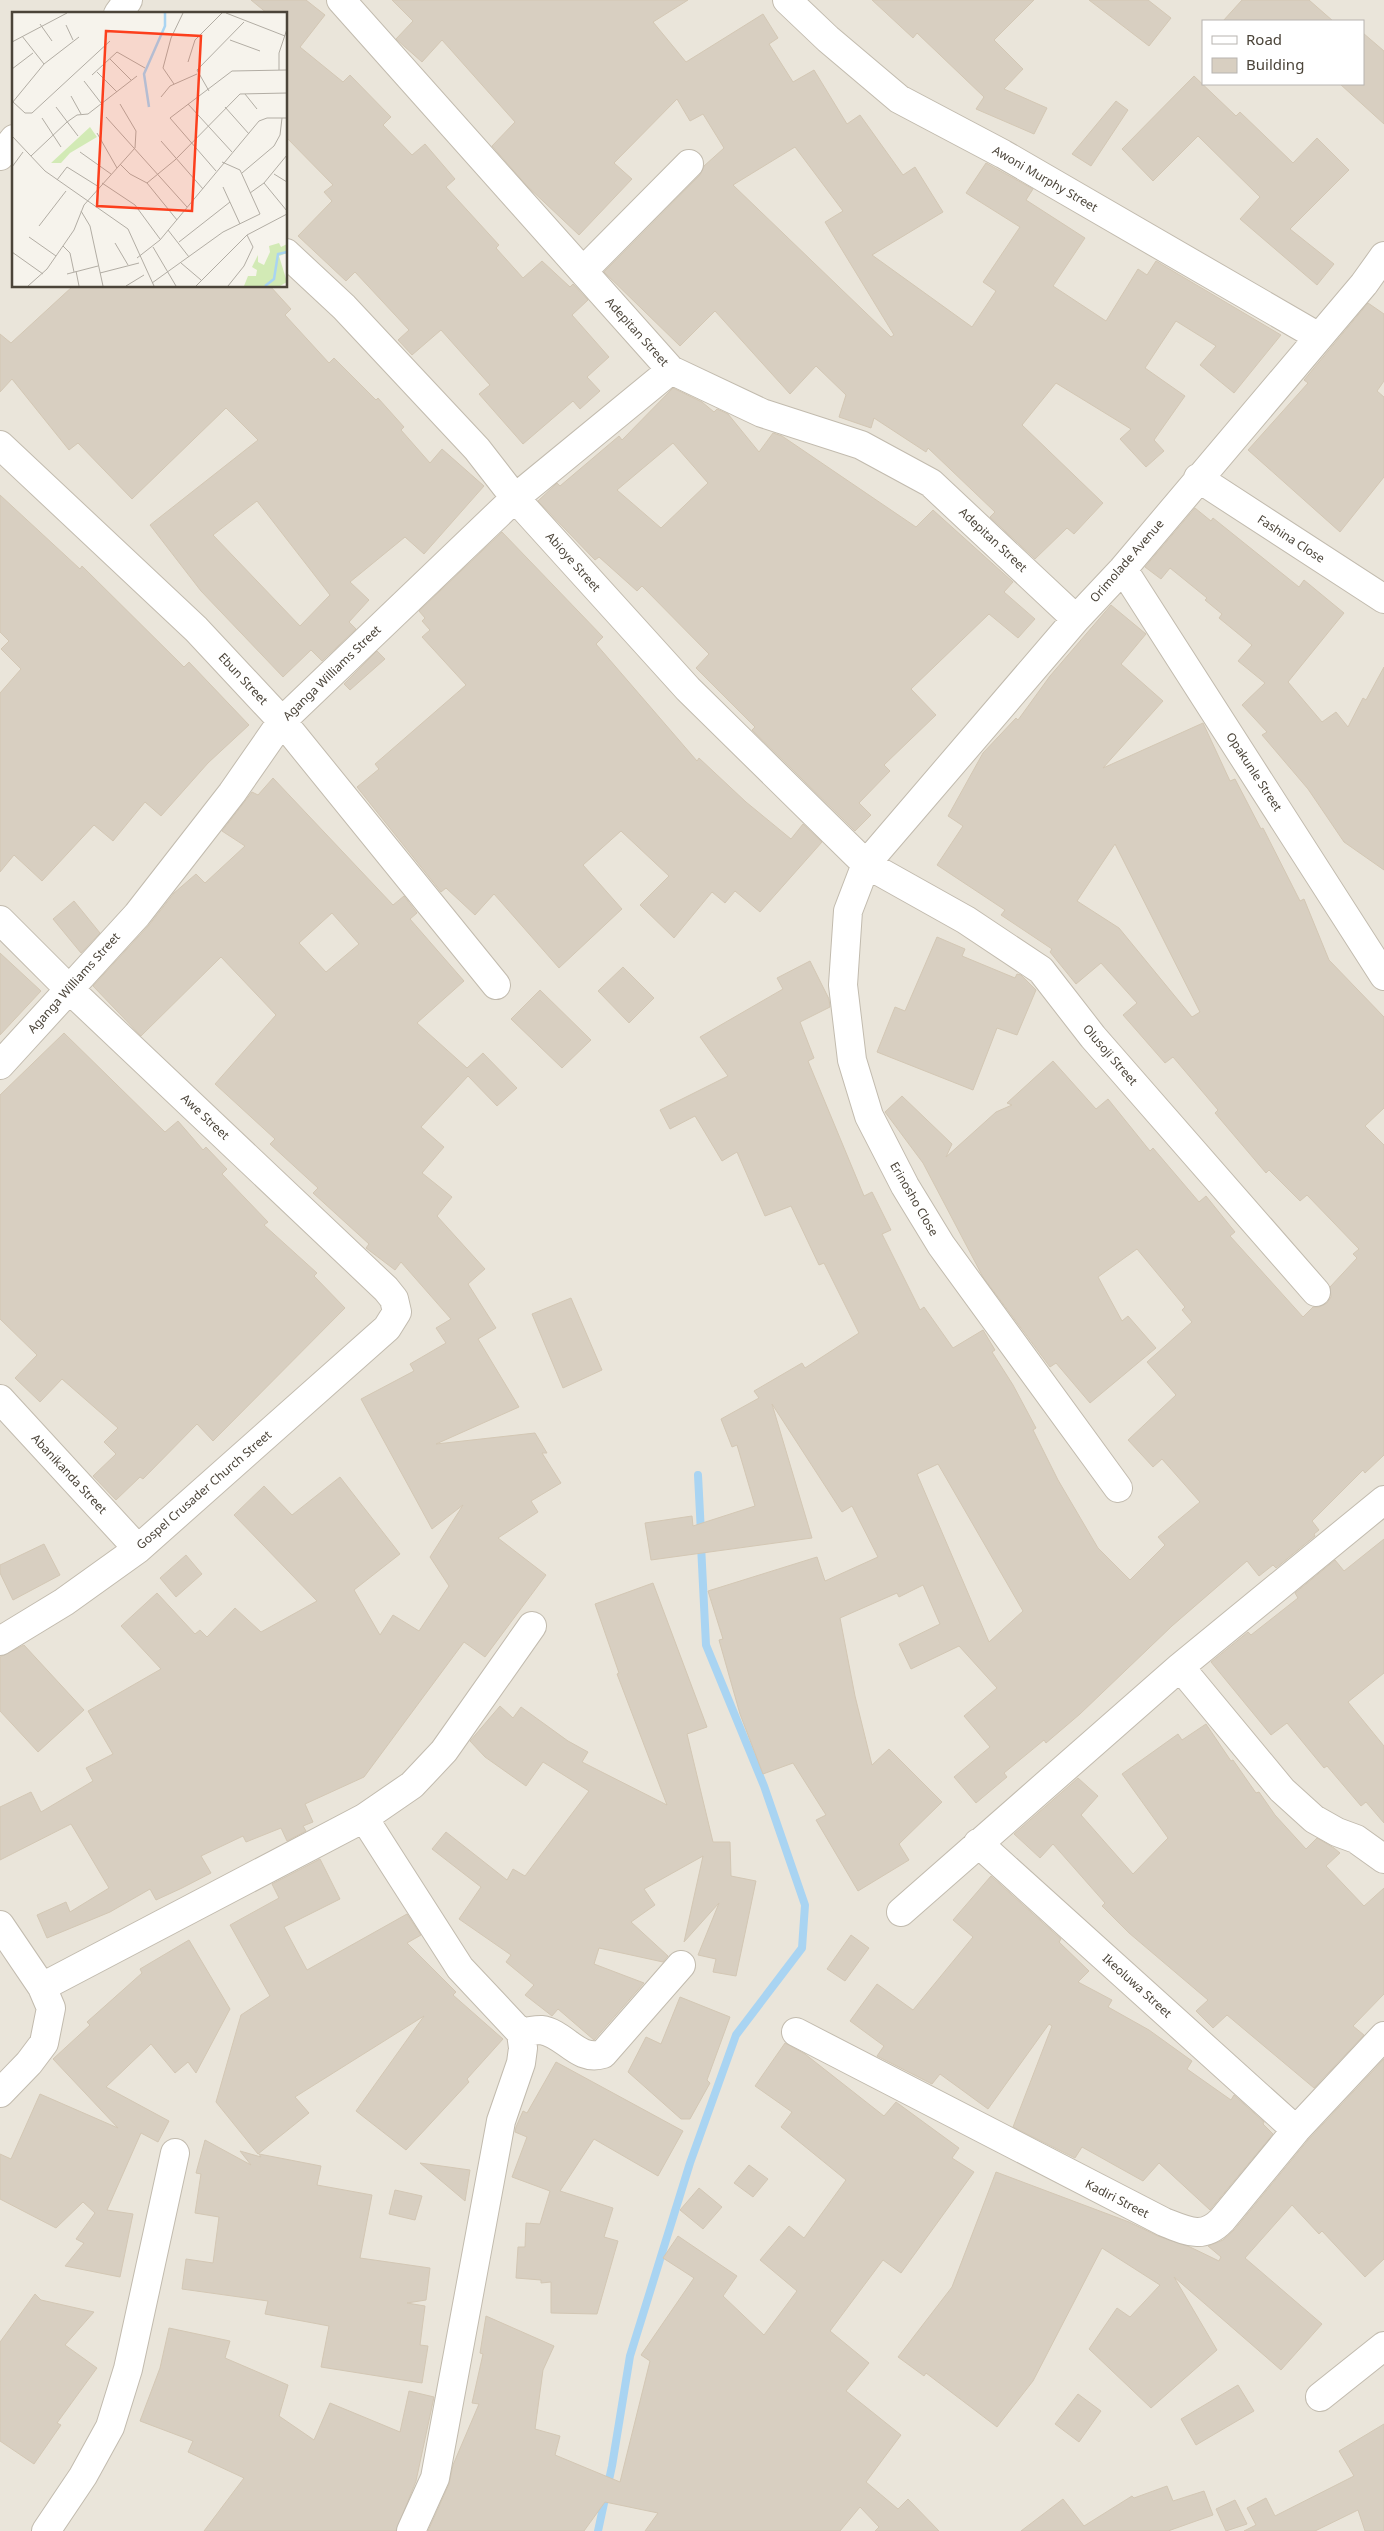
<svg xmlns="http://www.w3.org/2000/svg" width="1384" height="2531" font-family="'Noto Sans',sans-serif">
  <rect width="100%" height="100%" fill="#f6f3ec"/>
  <path fill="#eae5da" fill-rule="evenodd" d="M0 0H1384V2531H0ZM14 14H286V286H14ZM1203 21H1363V84H1203Z"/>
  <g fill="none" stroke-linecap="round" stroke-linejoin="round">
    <path stroke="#a9d4f2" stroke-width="8" d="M698 1475 701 1533
      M598 2531 612 2466 630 2356 690 2163 736 2035 802 1948 805 1905 764 1786 706 1645 701 1545"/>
  </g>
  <path fill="#d8cfc1" stroke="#d3c7b4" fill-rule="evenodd" d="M251 0H306L325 15 300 47 343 82 350 75 391 117 383 125 412 155 425 144 455 179 446 187 499 245 496 248 523 278 542 261 570 287 573 284 588 300 572 315 609 357 587 377 600 391 580 409 573 401 523 444 479 394 490 385 441 330 412 355 398 340 409 330 355 272 346 281 298 236 332 201 324 192 333 185 286 137V14H268Z
    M392 0H688L653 22 686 62 763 14 778 38 769 44 793 82 814 70 847 124 860 115 903 175 915 167 943 212 872 255 972 327 996 291 983 282 1020 227 966 193 986 163 1033 189 1026 200 1085 238 1053 286 1106 321 1138 269 1147 275 1156 261 1281 335 1234 393 1200 365 1216 346 1176 321 1145 368 1185 396 1154 440 1164 451 1146 467 1120 439 1131 429 1056 383 1022 425 1103 503 1074 534 1067 528 1035 559 990 517 995 512 928 448 926 452 874 418 871 428 839 417 846 395 816 366 790 394 715 311 680 346 604 272 700 175 704 166 724 148 703 114 690 121 677 99 614 163 632 179 579 235 527 186 492 146 515 122 442 40 422 62 396 39 413 21ZM795 147 843 211 825 222 894 335 891 337 733 185Z
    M872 0H1034L994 40 1023 69 1004 89 1047 108 1034 134 976 109 984 97 917 33 913 38Z
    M1089 0H1148L1171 18 1149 46Z
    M1242 0H1309L1333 21H1223Z
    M1363 33 1384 51V124L1340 84H1363Z
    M1194 76 1236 116 1240 112 1293 163 1317 138 1349 170 1290 229 1334 264 1317 285 1240 219 1260 197 1198 136 1153 181 1122 149Z
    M1116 101 1128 110 1091 166 1072 154Z
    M73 286H270L291 309 285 315 329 363 334 358 376 400 378 398 404 427 401 430 430 463 442 449 484 486 424 554 405 537 350 582 369 600 349 622 356 629 322 661 311 650 283 677 201 591 150 525 258 440 226 408 132 499 78 443 69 450 12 379 0 392V334L11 343ZM257 501 330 595 300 626 213 535Z
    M1368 303 1384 314V381L1377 391 1384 397V477L1340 532 1248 450 1308 383 1304 380Z
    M673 388 702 402 714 412 717 409 728 414 759 452 773 433 782 436 916 527 933 510 1013 582 1004 592 1035 619 1018 638 989 614 911 689 936 715 884 765 890 771 859 803 871 815 855 831 752 730 755 727 696 668 709 654 642 586 637 591 599 557 595 560 538 501 557 483 560 486 619 436 622 440ZM673 443 708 483 661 528 617 490Z
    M0 495 80 569 82 566 184 667 189 662 249 725 208 763 161 816 145 802 113 841 94 825 42 881 14 855 0 872V693L21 669 1 649 9 641 0 632Z
    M1195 508 1211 521 1213 518 1299 587 1304 580 1344 613 1288 682 1322 722 1336 712 1348 727 1363 698 1366 700 1384 667V870L1344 842 1308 789 1262 735 1267 732 1242 705 1265 683 1238 661 1252 645 1219 618 1222 614 1205 600 1207 598 1170 568 1161 579 1145 567Z
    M502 532 603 637 596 644 697 761 699 758 746 802 791 839 803 824 822 842 760 912 735 891 725 903 712 892 674 938 640 905 669 876 621 831 583 865 622 909 559 968 494 894 475 915 446 888 441 892 357 787 379 769 375 764 466 685 422 637 430 630 422 621 425 618 419 611Z
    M1111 605 1146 634 1121 664 1163 701 1103 768 1203 723 1230 781 1235 779 1261 829 1263 828 1300 901 1304 899 1329 960 1384 1017V1108L1365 1126 1384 1145V1455L1365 1473 1363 1470 1312 1521 1319 1530 1314 1534 1315 1536 1276 1568 1273 1565 1259 1576 1247 1561 1172 1626 1080 1714 1046 1743 1044 1740 1004 1773 1007 1777 976 1803 954 1777 990 1747 964 1716 997 1688 959 1646 911 1669 899 1644 940 1624 923 1585 899 1597 897 1593 840 1618 855 1696 872 1765 889 1749 942 1802 899 1844 909 1860 858 1891 816 1820 826 1815 793 1763 763 1774 740 1714 719 1640 723 1639 708 1591 817 1557 825 1581 878 1557 852 1506 842 1512 772 1404 812 1538 651 1560 645 1523 692 1516 693 1526 755 1506 737 1445 732 1447 721 1419 759 1398 754 1391 802 1363 805 1368 859 1333 824 1263 819 1265 791 1206 765 1216 737 1152 722 1161 695 1116 670 1129 660 1110 728 1076 700 1037 783 989 777 978 810 961 829 999 830 1007 800 1022 814 1058 808 1061 864 1196 872 1192 891 1230 882 1234 920 1310 924 1307 953 1348 983 1330 995 1350 992 1352 1013 1385 1036 1428 1033 1430 1058 1480 1098 1548 1130 1580 1165 1545 1158 1537 1200 1502 1162 1459 1153 1467 1128 1440 1176 1395 1147 1362 1192 1322 1182 1310 1185 1307 1137 1249 1098 1277 1122 1321 1128 1316 1156 1348 1090 1403 1056 1363 1050 1367 983 1277 923 1163 885 1112 902 1096 952 1144 946 1157 996 1112 1012 1105 1007 1103 1053 1061 1096 1109 1108 1099 1150 1151 1153 1148 1199 1202 1206 1196 1235 1232 1230 1236 1303 1317 1313 1307H1319L1327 1303 1331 1297 1330 1287 1357 1258 1353 1254 1359 1249 1307 1195 1300 1201 1269 1170 1266 1173 1215 1113 1218 1110 1173 1057 1165 1063 1123 1015 1137 1003 1101 963 1076 984 1050 952 1052 949 1001 915 1005 910 937 865 963 826 948 816 983 753 1016 718 1018 720 1050 676ZM1115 844 1200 1012 1192 1017 1119 928 1077 901ZM938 1464 1023 1611 989 1642 917 1474Z
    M377 651 385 659 350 690 344 684Z
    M273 778 393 905 404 896 417 913 410 919 464 981 417 1023 467 1068 483 1053 517 1088 497 1106 468 1076 421 1127 444 1147 422 1173 452 1197 437 1216 485 1269 468 1284 496 1328 478 1339 519 1407 436 1444 535 1433 547 1453H542L561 1483 531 1501 538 1512 498 1538 546 1575 485 1657 464 1642 364 1777 305 1804 313 1822 303 1826 306 1831 287 1841 281 1828 246 1842 243 1836 201 1856 211 1873 182 1888 156 1900 150 1889 110 1912 47 1938 37 1915 66 1902 70 1912 109 1888 71 1824 0 1860V1807L31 1792 41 1812 93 1781 86 1768 113 1754 88 1711 161 1669 121 1626 157 1593 195 1634 200 1630 207 1637 235 1608 261 1632 317 1601 234 1515 264 1486 292 1515 340 1477 400 1554 354 1590 380 1635 393 1615 419 1631 449 1586 430 1557 463 1505 432 1529 361 1399 414 1371 410 1364 446 1343 436 1328 451 1319 401 1262 395 1270 366 1248 369 1244 313 1193 318 1188 270 1144 275 1139 215 1084 276 1015 221 957 141 1036 93 986 149 925 174 893 196 874 205 883 245 846 222 831 252 792 258 795ZM332 913 359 944 326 972 299 943Z
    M74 901 100 933 81 953 53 919Z
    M937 937 965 949 962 956 1015 978 1017 974 1021 975 1036 990 1017 1035 997 1028 973 1090 877 1052 895 1007 905 1011Z
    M0 953 41 991 0 1035Z
    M623 967 654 998 629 1023 598 991Z
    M540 990 591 1040 562 1068 511 1019Z
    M64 1033 165 1132 178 1121 203 1150 206 1147 227 1169 222 1174 268 1222 264 1225 317 1273 314 1276 345 1308 213 1441 197 1424 143 1479 140 1477 116 1500 93 1476 116 1454 104 1442 118 1428 62 1379 40 1402 15 1378 37 1355 0 1319V1095Z
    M571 1298 602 1370 563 1388 532 1314Z
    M1384 1539V1673L1348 1702 1384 1746V1823L1366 1802 1361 1806 1327 1766 1324 1768 1287 1723 1271 1735 1211 1662 1248 1632 1251 1635 1298 1598 1295 1593 1335 1560 1344 1571Z
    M44 1544 60 1575 13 1600 0 1573V1565Z
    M186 1555 202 1574 176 1597 160 1578Z
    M653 1583 707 1727 687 1734 713 1842H730L731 1876 756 1881 736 1976 713 1972 716 1959 698 1955 719 1903 684 1942 703 1856 644 1889 655 1905 631 1922 668 1956 663 1962 599 1948 594 1964 644 1983 594 2040 558 2009 552 2016 525 1995 534 1985 506 1962 511 1955 459 1919 481 1887 432 1849 446 1832 507 1880 513 1869 525 1876 589 1791 543 1762 526 1786 485 1757 470 1741 500 1706 513 1718 521 1707 568 1741 588 1752 582 1762 667 1805 617 1674 619 1673 595 1604Z
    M24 1645 84 1710 38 1752 0 1711V1657Z
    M1206 1724 1231 1761 1233 1760 1256 1793 1259 1792 1275 1815 1306 1849 1317 1838 1334 1848 1340 1853 1326 1866 1364 1906 1384 1888V1994L1353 2026 1364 2035 1314 2088 1227 2015 1213 2028 1196 2011 1208 2000 1129 1933 1102 1906 1105 1903 1053 1844 1040 1858 1014 1834 1078 1778 1098 1796 1081 1815 1133 1874 1168 1838 1122 1774 1178 1734 1182 1740Z
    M320 1859 340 1899 284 1927 307 1970 407 1914 421 1935 407 1943 456 1992 453 1995 503 2039 467 2079 469 2082 406 2150 356 2111 424 2016 295 2097 309 2113 258 2154 216 2102 241 2015 270 1996 230 1925 279 1898 272 1884Z
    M991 1876 1061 1939 1059 1942 1089 1971 1078 1982 1112 2000 1108 2007 1149 2030 1192 2061 1187 2069 1231 2100 1234 2095 1264 2122 1263 2124 1273 2134 1210 2210 1159 2163 1143 2181 1082 2147 1075 2158 1013 2127 1052 2026 1049 2024 988 2109 940 2074 932 2084 877 2056 884 2046 850 2021 877 1984 913 2010 973 1937 953 1920Z
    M851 1935 869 1948 845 1981 827 1969Z
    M189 1940 230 2009 196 2073 188 2062 175 2073 151 2044 106 2087 169 2121 158 2142 141 2133 107 2210 133 2214 120 2277 65 2266 84 2243 76 2239 95 2213 83 2202 56 2228 0 2199V2154L11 2159 40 2094 118 2128 53 2059 90 2025 87 2022 142 1973 140 1969Z
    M680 1997 730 2017 707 2080 710 2083 690 2119H681L628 2072 646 2037 661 2044Z
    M785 2043 805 2054 884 2116 896 2102 959 2148 952 2158 974 2172 901 2273 883 2260 830 2331 869 2363 846 2391 901 2435 866 2482 898 2509 908 2499 939 2531H875L879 2527 860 2507 840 2531H645L658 2513 605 2502 584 2531H428L449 2484 453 2465 479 2404 472 2403 483 2354 480 2353 486 2316 554 2346 543 2370 535 2429 560 2436 555 2455 620 2482 650 2361 641 2355 694 2278 663 2258 678 2236 737 2276 723 2296 764 2335 797 2291 760 2260 789 2226 804 2238 846 2180 781 2127 792 2112 755 2086Z
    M1384 2059V2259L1365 2277 1322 2231 1319 2234 1292 2205 1245 2258 1322 2324 1281 2370 1174 2277 1217 2350 1151 2408 1089 2349 1117 2308 1130 2317 1160 2285 1102 2248 1033 2381 997 2427 926 2373 924 2376 898 2357 952 2287 996 2172 1129 2222 1158 2236 1190 2247 1219 2261 1221 2257 1208 2246 1223 2240 1234 2230 1308 2140Z
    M556 2062 683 2131 658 2176 594 2139 560 2191 613 2208 604 2237 618 2241 597 2314 551 2313V2282L541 2283V2280L516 2278 518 2247H525L526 2223 540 2224 550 2191 512 2177 527 2137 515 2132 516 2127 523 2111 527 2113Z
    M205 2140 251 2165 240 2151 261 2157 259 2154 321 2166 317 2185 372 2195 360 2258 430 2268 426 2300 407 2303 425 2306 420 2345 428 2346 422 2383 321 2367 329 2326 265 2314 268 2301 182 2289 186 2259 213 2263 219 2217 195 2213 201 2174 196 2173Z
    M420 2163 470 2170 465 2201Z
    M749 2165 768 2179 753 2197 734 2183Z
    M699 2188 722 2207 703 2229 680 2210Z
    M395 2190 422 2196 415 2220 389 2214Z
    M35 2294 41 2300 94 2312 65 2345 97 2368 57 2423 61 2425 34 2464 0 2441V2342Z
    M169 2328 230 2341 225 2358 288 2385 279 2416 314 2440 330 2403 400 2432 409 2391 434 2397 416 2481 396 2531H204L244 2478 188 2452 193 2441 140 2421 160 2368Z
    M1238 2385 1254 2411 1196 2445 1181 2419Z
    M1078 2394 1101 2411 1079 2442 1055 2424Z
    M1384 2424V2531H1365L1358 2510 1315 2531H1244L1256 2525 1247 2508 1266 2498 1275 2516 1354 2476 1339 2451Z
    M1167 2486 1173 2501 1204 2491 1213 2515 1168 2531H1021L1063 2499 1084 2526 1132 2496 1134 2498Z
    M1235 2500 1247 2524 1226 2531 1216 2509Z"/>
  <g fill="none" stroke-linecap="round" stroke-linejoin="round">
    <defs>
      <path id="minor" d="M341 0 671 370 762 413 861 445 931 483 1076 619
        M787 0 828 39 899 99 1003 154 1319 337
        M118 14 128 0
        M0 156 14 139
        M286 253 344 307 477 449 515 498 688 689 866 864 966 920 1041 970 1093 1037 1316 1292
        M583 271 689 164
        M0 445 196 629 282 721 496 985
        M1198 478 1384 599
        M1123 569 1384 976
        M0 920 68 988 386 1289 394 1299 397 1312 387 1328 138 1549 64 1602 0 1641
        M0 1065 137 915 232 793 282 721 515 498 671 370
        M0 1399 138 1549
        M1118 1488 941 1245 905 1186 869 1116 852 1060 843 985 848 911 866 864 1076 619 1123 569 1364 284 1384 256
        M1180 1667 1282 1790 1314 1819 1337 1832 1356 1839 1384 1859
        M364 1818 460 1968 521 2033 523 2048 521 2063 501 2121 435 2478 411 2531
        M978 1843 1296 2130
        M901 1912 1180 1667 1384 1500
        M0 1925 42 1987 51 2008 44 2043 29 2063 0 2093
        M42 1987 364 1818 412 1785 444 1751 532 1626
        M796 2032 1164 2222C1187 2231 1203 2240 1222 2220L1296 2130 1384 2036
        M521 2033C528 2031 534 2030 541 2030 565 2033 577 2062 603 2054L681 1965
        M1320 2397 1384 2346
        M46 2531 83 2476 110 2427 128 2369 175 2153"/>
    </defs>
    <use href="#minor" stroke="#c2bbae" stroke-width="30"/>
    <use href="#minor" stroke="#fff" stroke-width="28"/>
  </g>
  <g text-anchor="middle" stroke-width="4" stroke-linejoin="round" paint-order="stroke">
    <g font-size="12" fill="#4b4439" stroke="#fff">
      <text transform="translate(1045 179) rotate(30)" y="4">Awoni Murphy Street</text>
      <text transform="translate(637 332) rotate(48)" y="4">Adepitan Street</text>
      <text transform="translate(1291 539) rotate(33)" y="4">Fashina Close</text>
      <text transform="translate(993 540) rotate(43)" y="4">Adepitan Street</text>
      <text transform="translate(1127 561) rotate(-49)" y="4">Orimolade Avenue</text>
      <text transform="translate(573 562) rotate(48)" y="4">Abioye Street</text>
      <text transform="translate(332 673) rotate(-44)" y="4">Aganga Williams Street</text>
      <text transform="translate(243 679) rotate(47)" y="4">Ebun Street</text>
      <text transform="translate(1254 772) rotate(57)" y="4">Opakunle Street</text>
      <text transform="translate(74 983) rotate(-48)" y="4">Aganga Williams Street</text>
      <text transform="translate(1110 1055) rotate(49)" y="4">Olusoji Street</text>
      <text transform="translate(205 1117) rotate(43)" y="4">Awe Street</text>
      <text transform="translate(914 1199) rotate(60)" y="4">Erinosho Close</text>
      <text transform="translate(69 1474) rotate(47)" y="4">Abanikanda Street</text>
      <text transform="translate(204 1490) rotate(-41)" y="4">Gospel Crusader Church Street</text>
      <text transform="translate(1137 1986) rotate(42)" y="4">Ikeoluwa Street</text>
      <text transform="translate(1117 2199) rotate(27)" y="4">Kadiri Street</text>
    </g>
  </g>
  <g transform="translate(12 12)">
    <rect width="275" height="275" fill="#f6f3ec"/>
    <path d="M78 115 85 125 58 141 49 151H39ZM267 231 269 235 275 232V241L267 244 275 270 268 274H232L236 264H244L245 258 240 255 246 243V250L252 253 258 240 257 234Z" fill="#d2eab5"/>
    <path fill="none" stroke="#a9d4f2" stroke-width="2.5" d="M137 95 132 62 153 14V1M253 274 262 267 266 242 275 240"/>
    <path fill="none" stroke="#b2ada4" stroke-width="1" d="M214 1 273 24M28 12 40 29M54 13 61 28M10 24 32 52M218 28 248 39M0 30 55 1M98 47 119 68M176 50 183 28 210 1M0 57 21 41M267 58V41L275 17M85 60 105 80M80 63 105 40 133 56M72 69 89 91M162 72 151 56 159 26 171 1M197 79 185 58 232 10M233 82 245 97M59 84 69 102M149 85 158 74 185 62M0 89 13 101H20L98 29M0 91 32 52 67 25M176 92 220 140M44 95 66 124M213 95 237 122M94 105 175 195M30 106 49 135M85 121 105 156M0 124 33 159 116 217 142 274M149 129 191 177M68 140 99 162M19 144 55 110 65 103 76 102 125 64M108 152 118 162 135 171 165 208M0 155 11 140M204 159 158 106 220 59 275 58M230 161 262 134 268 123 270 106M262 162 275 170M45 168 55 155 87 175M90 171 123 193 148 227M135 171 163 148 228 82 275 81M252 171 275 143M211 175 228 212M238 181 252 171 275 199M69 199 78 214 91 274M27 214 54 179M156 218 177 245M17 225 44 244M167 230 218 190M103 231 116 253M51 234 58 241 62 260M141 235 164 274M0 240 31 262M125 246 148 228 247 109 255 106H275M169 251 189 268M64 259 67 274M88 261 127 251M55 262 86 254M140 271 211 220 248 202 228 158 210 150M16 274 35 257 62 218 72 193 123 136 124 119 108 92M114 274 132 263M184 274 235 223 275 202M216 274 232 254 241 235 235 223"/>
    <path fill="#fc3f1d" fill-opacity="0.15" stroke="#fc3f1d" stroke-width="2.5" d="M94 19 189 24 180 199 85 194Z"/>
    <rect width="275" height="275" fill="none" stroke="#4b4439" stroke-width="2.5"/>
  </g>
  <rect x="1202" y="20" width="162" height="65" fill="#ffffff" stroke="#b7b4b0"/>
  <rect x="1212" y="36" width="25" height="8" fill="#ffffff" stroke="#b7b4b0"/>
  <text x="1246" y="45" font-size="15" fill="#4b4439">Road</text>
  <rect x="1212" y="58" width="25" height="15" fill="#d8cfc1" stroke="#b7b4b0"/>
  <text x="1246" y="70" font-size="15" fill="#4b4439">Building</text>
</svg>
